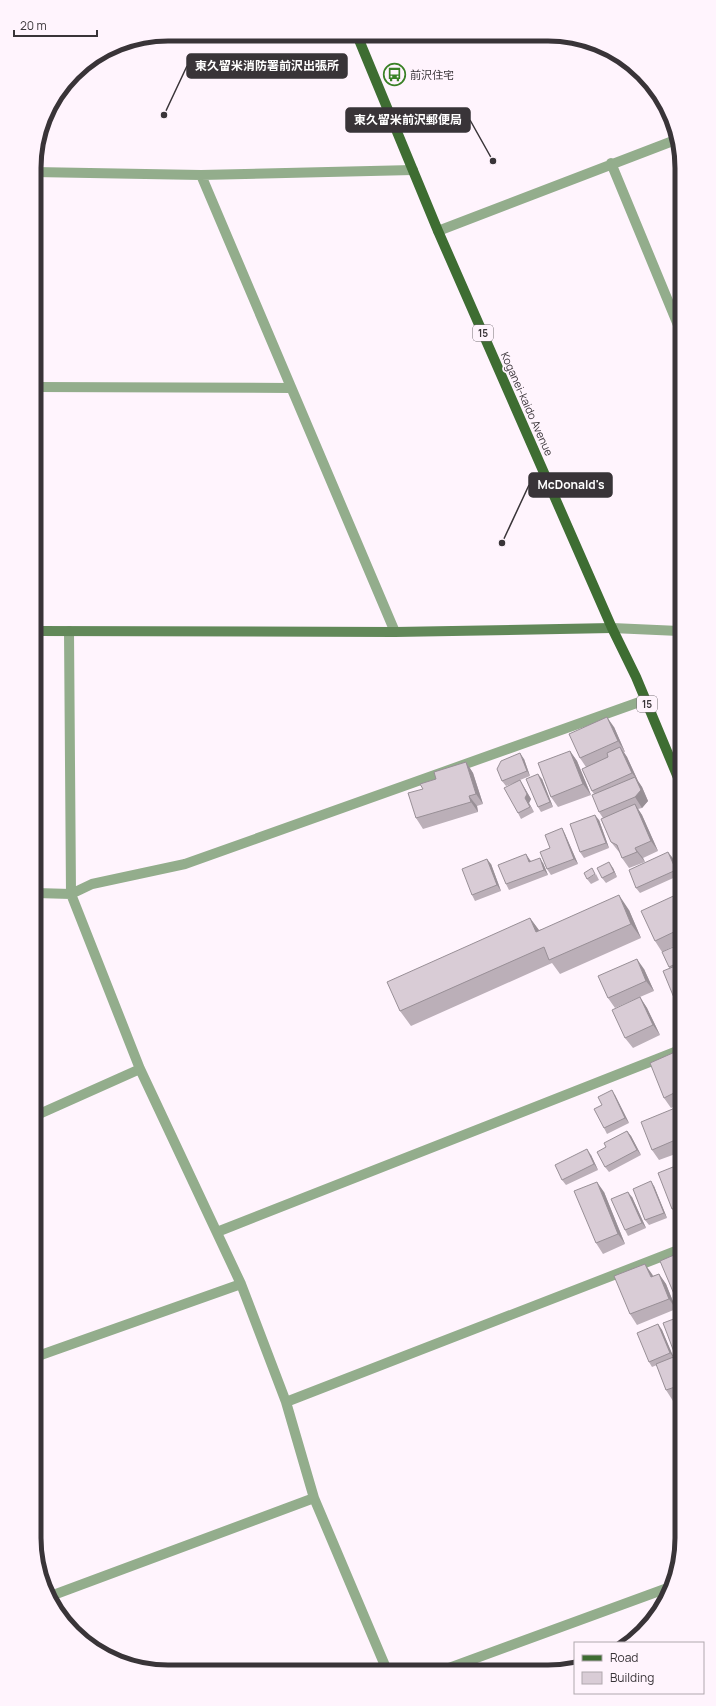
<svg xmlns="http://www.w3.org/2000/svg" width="716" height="1706" font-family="Manrope,'Noto Sans JP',sans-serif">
  <rect width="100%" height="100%" fill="#fff4fd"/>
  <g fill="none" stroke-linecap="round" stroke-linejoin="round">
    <path stroke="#93ad8c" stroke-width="10" d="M611 163 678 325
      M34 172 201 175 413 170
      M201 175 395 632
      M438 231 678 139
      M35 387 291 388
      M612 628 679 631
      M69 631 71 894 140 1069 241 1284 286 1402 314 1498 386 1668
      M36 893 71 894 92 884 185 864 645 700
      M37 1115 140 1069
      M217 1232 680 1050
      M38 1356 241 1284
      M286 1402 681 1249
      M48 1597 314 1498
      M449 1668 673 1586"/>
    <path stroke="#628859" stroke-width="10" d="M36 631 395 632 612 628"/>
    <path stroke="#3e6d32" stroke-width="10" d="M357 35 438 231 612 628 636 677 679 780"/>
  </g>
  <path fill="#bbafb8" d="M614 727 625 752H624L627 757 638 781 642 787 648 801 642 808 638 809 642 815 658 851 643 858 645 862 629 868 622 858 620 853 619 852 611 842 603 818 599 812 594 794 592 791 586 767 580 758Z
    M570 751 577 761 591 795 558 807 551 797Z
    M524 759 530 776 520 780 531 799 529 803 534 812 521 819 518 813 514 783 506 786 502 781Z
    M466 762 473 773 483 804 477 806 478 812 423 829 416 818 423 789 436 779Z
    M542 779 553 807 541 812 538 807Z
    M599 820 609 848 584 858 580 852Z
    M562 828 565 834 578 864 551 875 547 869 550 848Z
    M672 857 680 875 640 893 636 888Z
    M530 860 531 861 543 863 548 875 509 890 506 884Z
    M491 864 501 891 475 901 472 895Z
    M613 868 617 877 606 883 602 878Z
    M596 874 599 880 591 884 587 879Z
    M680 893V943L662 952 655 941Z
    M629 910 641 938 560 974 552 963 411 1026 400 1011 530 918 539 930Z
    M680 944V1009L677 1005 669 967Z
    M644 969 654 991 640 997 647 1008 660 1035 633 1048 625 1038 640 997 615 1008 608 998Z
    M680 1060V1104L671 1108 664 1098Z
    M615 1095 629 1123 607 1134 604 1128 602 1105Z
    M680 1106 681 1152 659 1160 652 1150Z
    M627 1131 631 1136 641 1155 609 1172 605 1167 606 1147Z
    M591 1155 598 1170 566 1185 562 1180Z
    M681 1169V1212L676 1214 672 1209Z
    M654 1186 667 1218 649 1225 645 1220Z
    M604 1192 625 1244 603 1254 596 1243Z
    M632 1197 646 1228 628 1236 625 1230Z
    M652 1274 653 1276 659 1274 666 1284 676 1309 637 1325 630 1314Z
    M681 1319V1398L673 1401 666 1390 657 1365 652 1367 649 1362 658 1324 662 1330 673 1357 677 1356 674 1352Z"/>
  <path fill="#988f96" d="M607 717 614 727 625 752 618 741Z
    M620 747 627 757 638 781 642 787 648 801 642 808 635 797 636 778 632 773Z
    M570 751 577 761 591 795 583 784Z
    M520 753 524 759 530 776 527 771Z
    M466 762 473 773 483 804 476 794Z
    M538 774 542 779 553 807 550 802Z
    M520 780 531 799 529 803 534 812 525 798Z
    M469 796 477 806 478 812 471 802Z
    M635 804 642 815 658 851 651 841Z
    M595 815 599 820 609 848 606 843Z
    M562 828 565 834 578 864 574 859Z
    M635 848 643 858 645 862 637 852Z
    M668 852 672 857 680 874 676 870Z
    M526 854 530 860 533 867 529 862Z
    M540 858 543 863 548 875 544 870Z
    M487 859 491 864 501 891 497 885Z
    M609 862 613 868 617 877 614 872Z
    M619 895 629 910 641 938 631 924Z
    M530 918 541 933 536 932Z
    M637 959 644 969 654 991 646 981Z
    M640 997 647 1008 660 1035 653 1025Z
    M675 1052 680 1060V1065Z
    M612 1090 615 1095 629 1123 625 1118Z
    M627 1131 631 1136 641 1155 637 1150Z
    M587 1149 591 1155 598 1170 594 1164Z
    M651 1181 654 1186 667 1218 664 1213Z
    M597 1182 604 1192 625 1244 618 1234Z
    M628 1192 632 1197 646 1228 642 1223Z
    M645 1264 652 1274 658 1288 651 1277Z
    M659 1274 666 1284 676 1309 669 1299Z
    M658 1324 662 1330 674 1358 670 1353Z"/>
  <path fill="#d9ccd6" stroke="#988f96" d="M607 717 618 741 580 758 569 734Z
    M620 747 632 773 592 791 582 769 608 757 607 753Z
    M570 751 583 784 551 797 538 763Z
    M520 753 527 771 502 781 497 769 501 761Z
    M466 762 476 794 469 796 471 802 416 818 408 793 423 789 420 784 436 779 434 772Z
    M538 774 550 802 538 807 526 779Z
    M635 777 641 790 635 797 599 812 592 795Z
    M520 780 527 794 525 798 530 807 518 813 504 788Z
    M635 804 651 841 635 848 637 852 622 858 617 845 611 842 601 819Z
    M595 815 606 843 580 852 570 824Z
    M562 828 574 859 547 869 540 852 550 848 545 835Z
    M668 852 676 870 636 888 629 870Z
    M526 854 529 862 540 858 544 870 506 884 498 865Z
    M487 859 497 885 472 895 462 869Z
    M609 862 614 872 602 878 597 868Z
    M592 868 595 874 587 879 584 873Z
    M680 893V929L655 941 641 911Z
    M619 895 631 924 549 960 544 947 400 1011 387 982 530 918 536 932Z
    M680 944V962L669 967 662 952Z
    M637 959 646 981 608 998 598 976Z
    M680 964V1003L677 1005 663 971Z
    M640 997 653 1025 625 1038 612 1010Z
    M675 1052 680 1065V1090L664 1098 650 1063Z
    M612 1090 625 1118 604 1128 594 1109 602 1105 598 1097Z
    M680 1106V1138L652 1150 641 1122Z
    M627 1131 637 1150 605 1167 597 1152 606 1147 604 1143Z
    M587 1149 594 1164 562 1180 555 1165Z
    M678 1165 681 1172V1205L672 1209 658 1173Z
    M651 1181 664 1213 645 1220 633 1189Z
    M597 1182 618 1234 596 1243 574 1191Z
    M628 1192 642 1223 625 1230 611 1199Z
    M681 1252V1308H680L660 1261Z
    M645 1264 651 1277 659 1274 669 1299 630 1314 614 1276Z
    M679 1317 681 1322V1350L674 1352 663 1323Z
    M658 1324 670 1353 649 1362 637 1333Z
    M681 1354V1385L666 1390 656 1364Z"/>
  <defs>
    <symbol id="bus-ring" viewBox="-11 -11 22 22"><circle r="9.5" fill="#fff4fd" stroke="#3a8126" stroke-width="1.5"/><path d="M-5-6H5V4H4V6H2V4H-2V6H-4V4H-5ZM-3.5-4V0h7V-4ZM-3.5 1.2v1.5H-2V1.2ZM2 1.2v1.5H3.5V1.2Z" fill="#3a8126"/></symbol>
  </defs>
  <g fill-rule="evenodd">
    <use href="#bus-ring" x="382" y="62" width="25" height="25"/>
  </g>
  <g text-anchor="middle" stroke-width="3.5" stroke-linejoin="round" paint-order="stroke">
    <g fill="#fff4fd" stroke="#746e73" stroke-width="1">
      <rect x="473" y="325" width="20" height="16" rx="3"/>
      <rect x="637" y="696" width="20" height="16" rx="3"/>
    </g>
    <g font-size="10" font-weight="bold" fill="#393438">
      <text x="483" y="337">15</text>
      <text x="647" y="708">15</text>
    </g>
    <g font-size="11" fill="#393438" stroke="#fff4fd" text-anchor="start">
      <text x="410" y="79">前沢住宅</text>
    </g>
    <g font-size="11" fill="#393438" stroke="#fff4fd">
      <text transform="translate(527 404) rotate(66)" y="4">Koganei-kaido Avenue</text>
    </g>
  </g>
  <path d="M0 0H716V1706H0ZM168 41H548A127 127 0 0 1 675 168V1538A127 127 0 0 1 548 1665H168A127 127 0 0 1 41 1538V168A127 127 0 0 1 168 41Z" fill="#fff4fd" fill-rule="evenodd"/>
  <path fill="none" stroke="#393438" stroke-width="5" d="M168 41H548A127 127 0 0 1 675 168V1538A127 127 0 0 1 548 1665H168A127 127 0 0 1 41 1538V168A127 127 0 0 1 168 41Z"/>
  <path fill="none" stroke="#393438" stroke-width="1.5" d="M164 115L187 66M493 161L470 120M502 543L529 485"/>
  <g fill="#393438" stroke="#fff4fd" stroke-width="1.5">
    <circle cx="164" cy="115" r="4"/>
    <circle cx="493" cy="161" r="4"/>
    <circle cx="502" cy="543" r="4"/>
  </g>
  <g fill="#393438" stroke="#393438" stroke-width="1.5">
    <rect x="187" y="54" width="160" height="24" rx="4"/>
    <rect x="346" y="108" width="124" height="24" rx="4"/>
    <rect x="529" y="473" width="83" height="24" rx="4"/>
  </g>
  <g font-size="12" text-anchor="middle" font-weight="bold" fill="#fff">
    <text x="267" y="70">東久留米消防署前沢出張所</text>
    <text x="408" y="124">東久留米前沢郵便局</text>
    <text x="571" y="489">McDonald's</text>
  </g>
  <rect x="574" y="1642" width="130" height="52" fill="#fff4fd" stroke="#b0a7ae"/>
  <rect x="582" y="1655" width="20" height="6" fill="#3e6d32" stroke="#b0a7ae"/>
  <text x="610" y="1662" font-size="12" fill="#393438">Road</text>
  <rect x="582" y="1672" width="20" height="12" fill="#d9ccd6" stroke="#b0a7ae"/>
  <text x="610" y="1682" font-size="12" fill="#393438">Building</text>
  <path d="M14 30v6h83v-6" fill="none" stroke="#393438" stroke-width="2"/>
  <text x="20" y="30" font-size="12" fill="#393438" stroke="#fff4fd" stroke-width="3" paint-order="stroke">20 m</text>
</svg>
